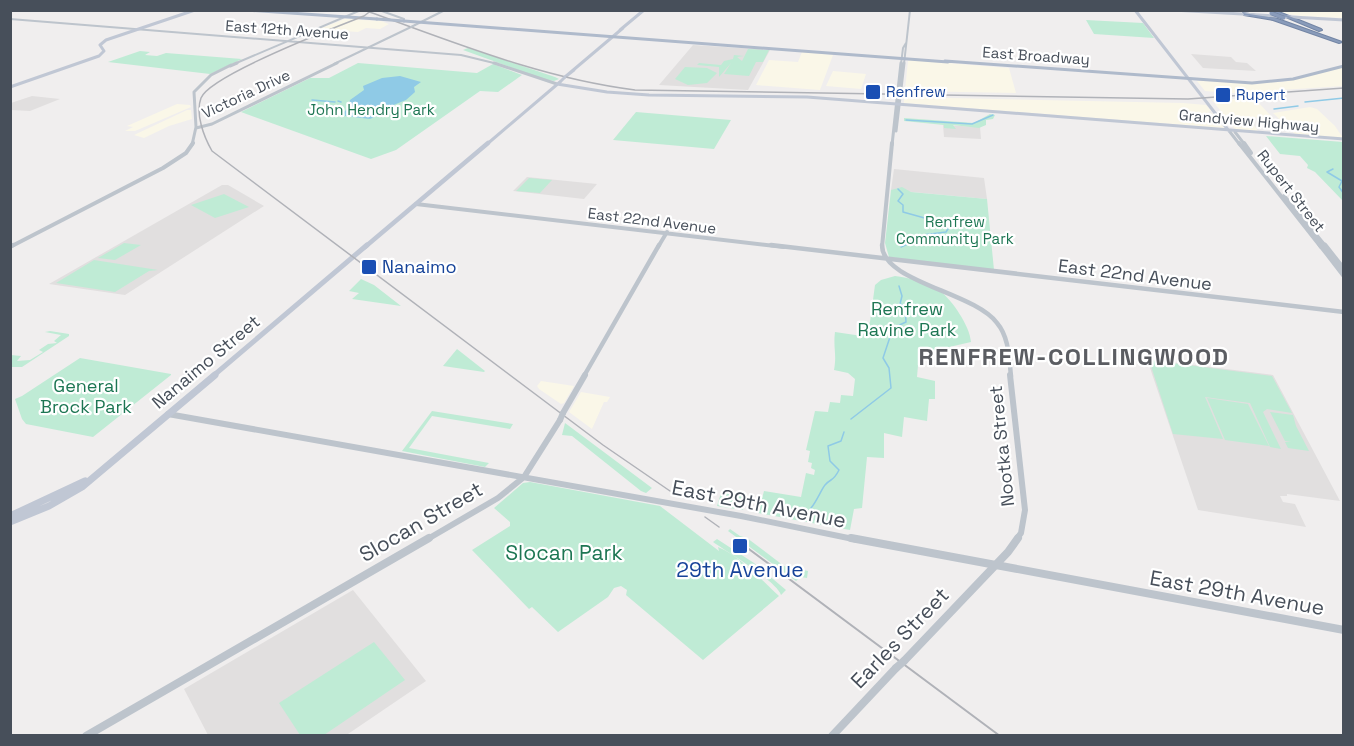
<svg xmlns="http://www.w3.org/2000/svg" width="1354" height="746" font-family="'Space Grotesk',sans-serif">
  <rect width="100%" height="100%" fill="#f0eeee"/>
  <path fill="#faf7e8" d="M1271 11H1343V18L1301 16Z
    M345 19 381 21 389 24 380 29 366 28 358 32 329 30 321 33 311 32Z
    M802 52 833 55 820 90 756 85 769 60 798 62Z
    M910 60 1009 68 1016 93 907 91 905 90 908 61Z
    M1343 67V86L1233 93 1205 91 1197 81 1282 82Z
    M833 71 866 74 861 89 826 86Z
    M904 97 1183 103 1206 105 1211 111 1208 112 1213 114 1224 128 904 103Z
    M1254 98 1274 119 1247 117 1259 132 1235 129 1212 100Z
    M177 104 190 105 191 107 135 131H125L133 127 127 126Z
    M1310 107 1317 109 1335 126 1343 138 1295 134 1273 113Z
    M187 110H191L192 119 169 126 144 138 134 135Z
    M541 381 574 386 564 403 561 404 539 389 537 386Z
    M581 392 610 397 607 402H604L592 429 569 412Z"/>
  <path fill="#e1dfdf" d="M693 45 770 50 748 90 659 85Z
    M1191 54 1231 57 1236 62 1247 63 1256 71 1203 68Z
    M32 96 60 99 30 111 11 110V103Z
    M943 125 980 127 981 139 944 137Z
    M894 169 984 178 987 199 891 190Z
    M527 177 597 184 584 199 513 191Z
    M222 185H228L264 206 125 295 49 284Z
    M1147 359 1273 375 1340 501 1287 494V496H1280L1283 502 1295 504 1306 527 1198 510Z
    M353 590 426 681 345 736 208 735 184 689Z"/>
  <path fill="#bfebd5" d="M1086 20 1143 23 1154 38 1094 34Z
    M468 48 555 77 559 79 554 81 543 79 463 50Z
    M748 49 769 50 763 62H756L749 76 724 74 731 63 719 77V67L697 65 699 63 721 65 724 61 733 59 734 55 744 56 737 57 742 61Z
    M140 51 150 52 145 55 157 56 166 53 242 59 210 74 108 62Z
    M358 63 477 73 493 64 522 75 498 92 480 91 396 150 371 159 241 112 310 78H329Z
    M685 67 707 68 717 73 707 83 688 85 675 79Z
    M636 112 731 120 714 149 613 140Z
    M990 114 995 115 993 119 986 120V125L979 128 953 125 956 129 944 128V125L904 121V118L974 123Z
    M1266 136 1343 142V201L1315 172 1307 168 1308 165 1300 156 1280 154Z
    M529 178 552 180 540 193 516 191Z
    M902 187 911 192 987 199 994 270 889 257 885 243 891 190Z
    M224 194 249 207 215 218 191 205Z
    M124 243 141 245 115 260 98 258Z
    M94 260 158 270 149 271 115 292 56 283Z
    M895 276C908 277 929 284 940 291 952 300 970 326 971 342L919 354 917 377 935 381V399H929L927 421 904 417 902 437 884 433V458L867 457 862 508 854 509 850 530 758 513 764 491 801 497 806 473 814 475 815 470 811 468 812 463 808 462 810 451 806 450 815 411 828 412 830 402 840 403 841 395 853 396 855 379 848 373 834 370C837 354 833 348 835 332L862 336 870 322 875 285 881 280Z
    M361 279 374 285 401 306 352 299 359 293 349 291Z
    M50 331 69 334V336L22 367H11V355L21 356 17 361 30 360 43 352 39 350 48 344 57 343 54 341 61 335 45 332Z
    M457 349 485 371 484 372 443 366Z
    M80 358 171 374V375L93 437 26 424 22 419 15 399 22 396Z
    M1149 360 1272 376 1292 413 1267 409 1263 412 1281 449 1270 447 1250 403 1205 397 1223 439 1173 434Z
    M1207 398 1248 404 1269 446 1225 440Z
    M432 411 513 424 510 429 432 416 409 448 489 463 485 467 402 451Z
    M1270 412 1293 415 1296 426 1309 451 1288 448 1285 442H1291L1285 441Z
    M565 423 652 488 646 493 641 491 572 436 562 435Z
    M530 482 660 506 719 551 718 547C742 557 762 581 779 596L703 660 626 595 627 590 621 586 614 588 608 597 558 632 532 607 529 609 472 550 510 526V522L494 508 523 483Z
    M722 490 747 495 743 510 717 506Z
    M730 529 740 536 747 538 784 566 808 571 807 578 801 577 796 581 728 531Z
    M717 539 754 563 786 590 781 595C776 581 729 553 713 542Z
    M374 642 405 680 324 735H300L279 703Z"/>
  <path fill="#8fcae6" d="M400 76 421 82 414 87 415 92 406 100 386 108 383 113 370 119 345 116 344 112 348 108 350 100 364 90 363 86 382 78Z"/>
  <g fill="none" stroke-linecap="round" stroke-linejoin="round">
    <path stroke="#8fcae6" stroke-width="1.5" d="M312 100 335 102
      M338 101 341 102
      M1305 102 1344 98
      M1274 109 1298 106
      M906 120 972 124 993 115
      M1333 169 1327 172 1342 181 1339 187 1344 194
      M898 189 903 194 898 201 903 205V212L939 222 948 229 946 232 915 236 912 242 901 247
      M851 419 891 388 889 368 883 358 893 328 906 322 905 306 900 304 902 296 899 286
      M811 508C817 501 821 490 825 485 831 478 833 482 839 470L830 461 828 446 841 441 844 432"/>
    <defs>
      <path id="motorway" d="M1218 10H1234L1233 11Z
        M1274 10 1321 29 1322 30 1319 31 1269 10Z
        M1243 13 1275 18 1342 42 1339 43 1273 20 1244 15Z"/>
    </defs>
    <use href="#motorway" stroke="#7486a5" stroke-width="2"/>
    <path stroke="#bdc4cc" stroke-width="2" d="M379 10 404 19
      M10 19 461 55 498 64
      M415 25 445 10
      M234 64 361 10
      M334 64 411 27
      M901 64 903 48 906 43
      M904 64 910 10"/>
    <path stroke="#bdc4cc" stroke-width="3" d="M494 63 557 84
      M230 66 237 63
      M196 128 212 124 337 63
      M896 131 904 63
      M1230 132 1240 145
      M1235 132 1245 145
      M192 145 196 127 194 92 211 75 231 65
      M892 145 901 63"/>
    <path stroke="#bdc4cc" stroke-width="4" d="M1239 143 1321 247
      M1244 143 1251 153
      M1284 196 1326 247
      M416 204 784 247
      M10 247 163 168 186 153 193 143
      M658 247 667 232
      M882 247 892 143"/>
    <path stroke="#bdc4cc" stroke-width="4.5" d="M771 245 1344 312
      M882 245C882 282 974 292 997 323 1009 337 1009 358 1011 376
      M1320 245 1344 276
      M1325 245 1344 269
      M10 247 13 245
      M584 376 659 245"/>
    <path stroke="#bdc4cc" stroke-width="6" d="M1010 375 1025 510 1021 533 1016 540
      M563 413 585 375
      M168 414 741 516 858 540
      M426 540 498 498 524 477 560 420"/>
    <path stroke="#bdc4cc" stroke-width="8" d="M851 538 1344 630
      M904 661 1008 552 1018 538
      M86 736 429 538
      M832 736 896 668"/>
    <path stroke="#c0c7d4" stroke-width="3" d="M1135 10 1229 131
      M1173 10 1344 20
      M620 30 644 10
      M574 70 565 77 623 28
      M557 84 607 92 649 95 807 97 1344 139
      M10 87 99 56 104 51 100 45 106 40 195 10
      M486 145 560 82"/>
    <path stroke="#c0c7d4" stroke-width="4.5" d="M365 247 488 143"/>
    <path stroke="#c0c7d4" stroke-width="5" d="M213 376 367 245"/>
    <path stroke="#c0c7d4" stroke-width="7" d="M10 516 85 481
      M10 522 49 506 82 487 215 375"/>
    <path stroke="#afbacb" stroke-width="3" d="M245 10 377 19
      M404 21 948 62
      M945 61 1252 83 1293 79 1344 66"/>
    <use href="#motorway" fill="#899bba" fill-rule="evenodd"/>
    <path stroke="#b0b2b8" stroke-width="1.5" d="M364 10C454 42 540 78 635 90L1188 99 1344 88
      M372 10 364 16C336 27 210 75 201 98 195 114 204 137 212 151L603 445 670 491
      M705 517 719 527
      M734 538 736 540"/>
    <path stroke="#b0b2b8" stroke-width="2" d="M734 538 1000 736"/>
    <defs>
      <path id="motorway-bridge" d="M1271 13 1284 18"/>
    </defs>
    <use href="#motorway-bridge" stroke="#7486a5" stroke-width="4.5" stroke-linecap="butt"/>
    <path stroke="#bdc4cc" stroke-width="2" d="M411 27 415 25"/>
    <path stroke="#bdc4cc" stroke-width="6" d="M560 420 563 413"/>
    <path stroke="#bdc4cc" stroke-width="8" d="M896 668 904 661"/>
    <path stroke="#c0c7d4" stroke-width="3" d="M560 82 565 77"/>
    <path stroke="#afbacb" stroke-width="3" d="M377 19 404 21"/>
    <use href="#motorway-bridge" stroke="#899bba" stroke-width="3"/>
  </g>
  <g fill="#1a4fb4" stroke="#fff" stroke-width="2">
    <rect x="865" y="84" width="16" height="16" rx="3"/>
    <rect x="1215" y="87" width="16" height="16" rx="3"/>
    <rect x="361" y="259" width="16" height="16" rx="3"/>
    <rect x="732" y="538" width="16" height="16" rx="3"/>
  </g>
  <g text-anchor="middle" stroke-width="4.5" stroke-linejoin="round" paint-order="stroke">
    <g font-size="15" fill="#474f5a" stroke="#fff">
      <text transform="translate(287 30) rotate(4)" y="5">East 12th Avenue</text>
      <text transform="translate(1036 56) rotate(4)" y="5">East Broadway</text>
      <text transform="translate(246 94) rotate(-25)" y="5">Victoria Drive</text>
      <text transform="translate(1249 121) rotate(5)" y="5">Grandview Highway</text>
      <text transform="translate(1291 191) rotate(52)" y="5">Rupert Street</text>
      <text transform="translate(652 221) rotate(7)" y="5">East 22nd Avenue</text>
    </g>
    <g font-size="15" fill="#164399" stroke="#fff" text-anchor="start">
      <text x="886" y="97">Renfrew</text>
      <text x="1236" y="100">Rupert</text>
    </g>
    <g font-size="15" fill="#1d7653" stroke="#fff">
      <text x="371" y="115">John Hendry Park</text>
      <text x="955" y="227">Renfrew<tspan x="955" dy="17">Community Park</tspan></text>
    </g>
    <g font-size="18" fill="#164399" stroke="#fff" text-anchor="start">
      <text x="382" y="273">Nanaimo</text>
    </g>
    <g font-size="18" fill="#474f5a" stroke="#fff">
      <text transform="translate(1135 275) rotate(7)" y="6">East 22nd Avenue</text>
      <text transform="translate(206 362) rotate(-40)" y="6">Nanaimo Street</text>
      <text transform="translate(1002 446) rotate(-96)" y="6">Nootka Street</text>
    </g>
    <g font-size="18" fill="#1d7653" stroke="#fff">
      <text x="907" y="315">Renfrew<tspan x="907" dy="21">Ravine Park</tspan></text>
      <text x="86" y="392">General<tspan x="86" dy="21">Brock Park</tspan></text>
    </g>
    <g font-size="21" fill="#474f5a" stroke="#fff">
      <text transform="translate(759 504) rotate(11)" y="7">East 29th Avenue</text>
      <text transform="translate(421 522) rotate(-30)" y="7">Slocan Street</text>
      <text transform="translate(1237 593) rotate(10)" y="7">East 29th Avenue</text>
      <text transform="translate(900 638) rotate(-46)" y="7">Earles Street</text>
    </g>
    <g font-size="21" fill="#1d7653" stroke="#fff">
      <text x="564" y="560">Slocan Park</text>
    </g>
    <g font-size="21" fill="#164399" stroke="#fff">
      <text x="740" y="577">29th Avenue</text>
    </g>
    <g font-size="24" font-weight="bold" letter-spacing="1.5" fill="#5b5d62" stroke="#fff">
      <text x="1074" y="365">RENFREW-COLLINGWOOD</text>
    </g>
  </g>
  <rect width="1354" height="746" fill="none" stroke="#474f5a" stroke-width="24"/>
</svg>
